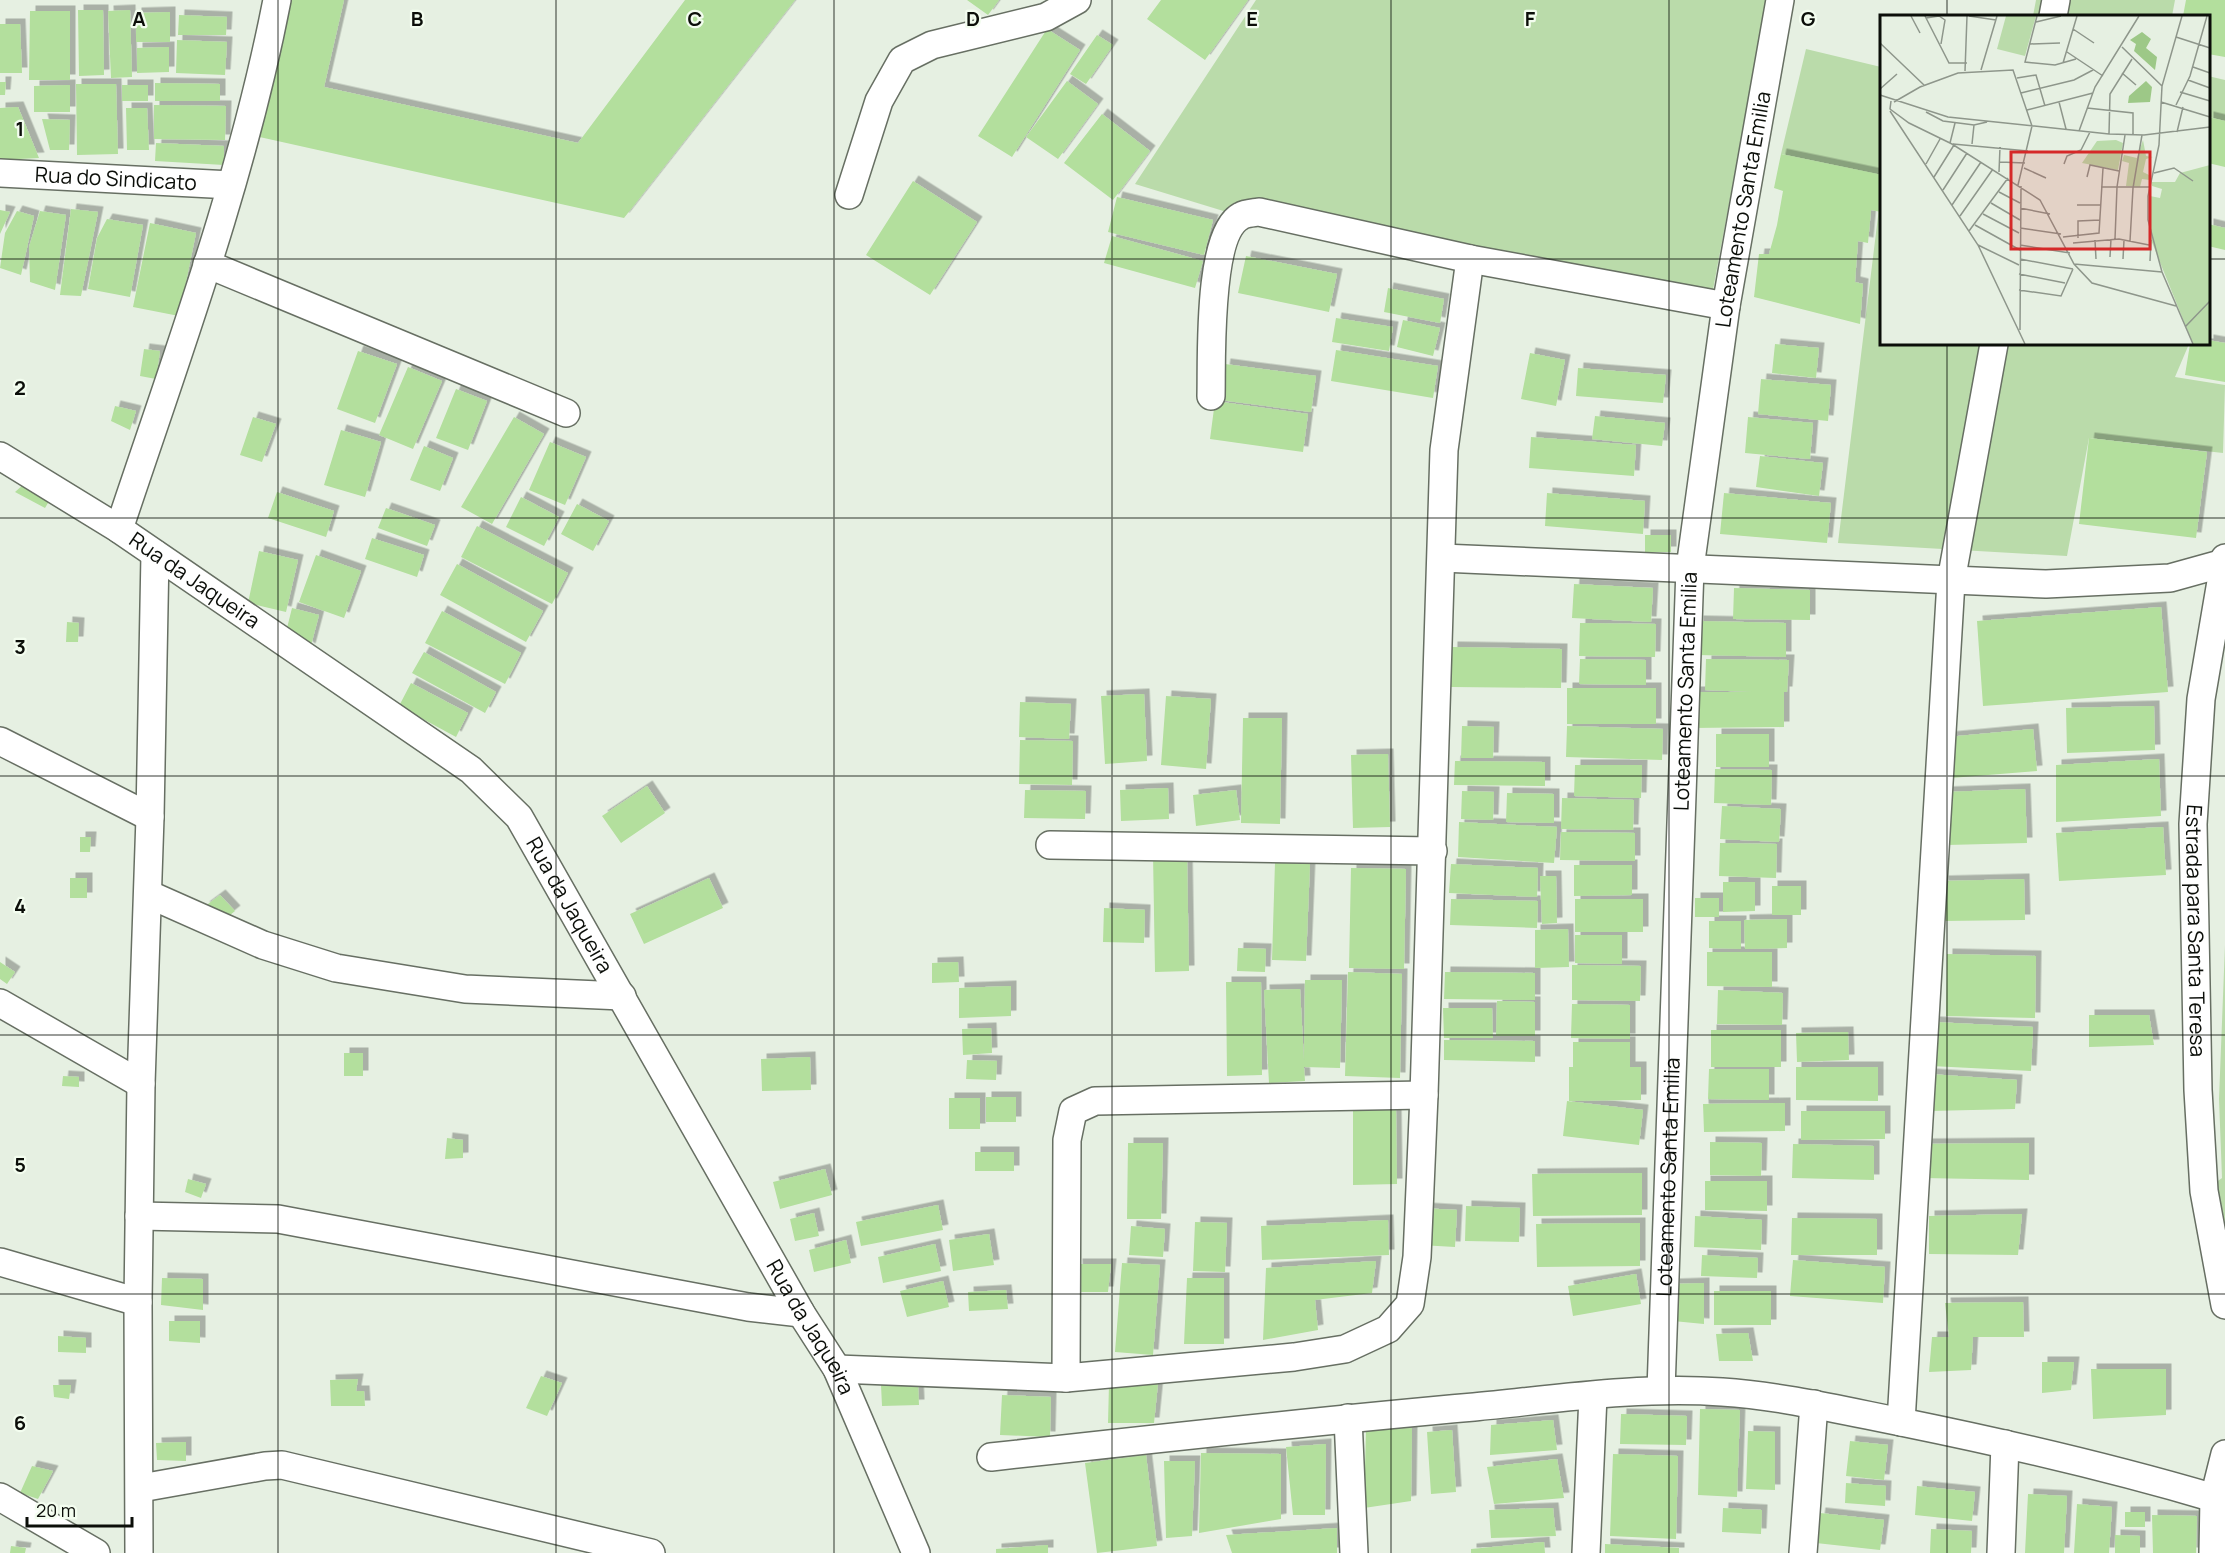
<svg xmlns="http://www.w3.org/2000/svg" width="2225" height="1553" font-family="Manrope,sans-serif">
  <defs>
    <filter id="shadow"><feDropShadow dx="5.5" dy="-5.5" stdDeviation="0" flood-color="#0004"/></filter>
  </defs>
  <rect width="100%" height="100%" fill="#e6f0e2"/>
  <path fill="#badbaa" d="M1256 0H1767L1712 295 1230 213 1135 184Z
    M2036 0H2175L2172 16H2033Z
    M1806 49 1881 67V175L1781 154Z
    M2208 76 2225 80V121L2209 117Z
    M1881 192 1882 344H2189L2175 377 2225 385 2223 453 2089 438 2067 556 1838 543Z
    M2225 945V1305L2204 1191 2222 1178 2219 1099Z"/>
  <path fill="#b3df9d" filter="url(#shadow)" d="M286 0H344L324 87 578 143 685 0H795L624 218 255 136Z
    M967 0H999L988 15Z
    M1161 0H1248L1205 60 1147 19Z
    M2186 0H2225V57L2208 54V16H2183Z
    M78 10H103L104 75 79 76Z
    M130 10 132 77 111 78 108 11Z
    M30 11H70V80H29Z
    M170 12V42H136V13Z
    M179 15 227 17 226 35H178Z
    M0 24H20L22 73H0Z
    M1047 29 1080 50 1012 157 978 136Z
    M1097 35 1113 45 1086 84 1070 74Z
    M177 40 227 42 225 75 176 73Z
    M169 47V72L137 73V48Z
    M1067 81 1098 104 1058 159 1026 137Z
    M0 82H6L5 95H0Z
    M155 83 220 84V101H155Z
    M76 84H116L118 154 77 155Z
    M70 85V112H34V86Z
    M122 85H148V101H122Z
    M154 105 226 106 225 140 154 139Z
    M18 107 39 158 0 160V108Z
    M126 108H147L149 150H127Z
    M1102 114 1150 151 1113 200 1064 163Z
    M2208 117 2225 121V167L2208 163Z
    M42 119 70 120 69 150H50Z
    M156 143 224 146V165L155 161Z
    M1781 154 1882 175 1881 212 1871 210 1868 243 1858 241 1855 282 1863 284 1860 324 1754 297 1759 254H1769L1777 225 1783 191 1774 188Z
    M913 181 977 222 930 295 866 255Z
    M1117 197 1213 220 1204 255 1108 232Z
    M71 209 98 212 81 296 60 295Z
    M0 210 10 212 0 234Z
    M17 211 34 216 21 275 0 268 5 233Z
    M40 211 66 215 55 290 30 282 29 247Z
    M107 219 143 225 130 297 88 289 97 238Z
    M150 223 196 233 179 316 133 307Z
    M2208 224 2225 228V250L2208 246Z
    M1112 236 1203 261 1195 288 1104 263Z
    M1246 256 1337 274 1329 312 1238 293Z
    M1388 288 1444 299 1440 323 1384 312Z
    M1336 318 1393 327 1389 351 1332 342Z
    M1403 320 1440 328 1433 356 1397 347Z
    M2208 340 2225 343V382L2185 375 2190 344H2208Z
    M1775 344 1819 348 1816 378 1772 373Z
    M144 349 160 351 156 379 140 376Z
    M1336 350 1438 366 1433 398 1331 381Z
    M358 351 397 364 375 423 337 409Z
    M1530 353 1565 360 1556 406 1521 399Z
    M1225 364 1316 376 1311 412 1220 400Z
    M408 367 442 381 413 449 379 435Z
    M1578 368 1666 375 1663 403 1576 396Z
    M1761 379 1831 385 1828 421 1758 414Z
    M456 389 487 401 468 450 436 438Z
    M1215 401 1308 414 1303 452 1210 439Z
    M115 406 136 411 130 430 111 421Z
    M1595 416 1665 423 1662 446 1592 439Z
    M253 417 276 424 262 462 240 455Z
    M514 417 544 434 492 524 461 507Z
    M1748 417 1813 423 1810 459 1745 453Z
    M341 430 381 442 365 497 324 485Z
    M1531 437 1636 445 1634 476 1529 468Z
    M2089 438 2207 452 2196 538 2079 524Z
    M550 442 586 457 565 505 529 490Z
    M424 446 453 458 440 491 410 480Z
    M1760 456 1823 463 1819 496 1756 487Z
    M24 484 51 498 45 508 15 492Z
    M277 492 334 511 326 537 268 518Z
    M1547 493 1645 501 1643 534 1545 526Z
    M1724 493 1831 503 1827 543 1720 534Z
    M521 497 559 517 544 546 506 527Z
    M577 504 609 521 593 551 561 534Z
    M386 508 435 525 427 546 378 528Z
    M477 526 568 573 552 604 461 557Z
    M1645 535H1671V552H1645Z
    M372 538 424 555 417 577 365 559Z
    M259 551 298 560 286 612 248 603Z
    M316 555 361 571 344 618 299 602Z
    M457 564 543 611 526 642 440 595Z
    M1574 584 1653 588 1651 622 1572 618Z
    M1734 588 1810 590V620L1733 619Z
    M2161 607 2168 692 1983 706 1977 621Z
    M292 608 319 615 310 649 286 632Z
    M442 611 521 653 505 684 425 643Z
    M1698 621 1786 623V657L1697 655Z
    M67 622 79 623 78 642H66Z
    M1580 623 1656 624 1655 657 1579 656Z
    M1452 647 1562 649 1561 688 1451 687Z
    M424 652 496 692 485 713 412 673Z
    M1580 659 1646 660V685L1579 684Z
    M1706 659 1789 660 1787 692H1784V727L1692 728 1691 692H1752L1705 690Z
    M411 683 468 713 456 737 399 706Z
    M1567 688H1656V724H1567Z
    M1144 694 1147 761 1105 764 1101 696Z
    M1166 696 1211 699 1206 769 1161 765Z
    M1020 702 1071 704 1069 739 1019 737Z
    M2154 706 2155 750 2067 753 2066 708Z
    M1243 718H1282L1280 824 1241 823Z
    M1462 726 1494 727 1493 758H1461Z
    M1567 726 1663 729 1662 760 1566 757Z
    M2033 729 2037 771 1951 778 1947 737Z
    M1716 734H1769V767H1716Z
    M1020 740 1073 741 1072 785 1019 784Z
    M1388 754 1390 827 1353 828 1351 755Z
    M2159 759 2161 816 2056 822V765Z
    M1455 761 1545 762V786L1454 785Z
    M1575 765H1642L1641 798 1574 796Z
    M1715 769 1772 770 1771 805 1714 803Z
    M647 786 665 813 621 843 602 816Z
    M1168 788 1169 819 1121 821 1120 790Z
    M2025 789 2027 843 1947 845 1945 792Z
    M1025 790 1086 791 1085 819 1024 818Z
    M1236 790 1240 820 1196 826 1193 795Z
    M1462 791 1494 792 1493 820 1461 819Z
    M1507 793 1554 794V823L1506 822Z
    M1562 798 1634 800 1633 830 1561 829Z
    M1722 806 1781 809 1779 842 1720 839Z
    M1459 822 1557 827 1554 863 1458 857Z
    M2163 827 2166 875 2059 881 2056 833Z
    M1561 832 1635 833V861L1560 860Z
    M80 837H91L90 852H80Z
    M1720 843 1777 844 1776 878 1719 876Z
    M1153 854H1187L1189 971 1155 972Z
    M1275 862 1310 864 1306 961 1272 960Z
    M1451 864 1538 868 1537 897 1449 893Z
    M1574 865H1632V895L1574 896Z
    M1351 868 1406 869 1404 969 1349 968Z
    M1540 876H1556L1557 923 1542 924Z
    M70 878H87V898H70Z
    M709 878 723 908 644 944 630 914Z
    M2024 879 2025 920 1944 921 1943 881Z
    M1723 882H1755V911L1723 912Z
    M1772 886H1801V915H1772Z
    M220 895 235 911 220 923 204 907Z
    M1695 898H1719V917H1695Z
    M1451 899 1538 901 1537 928 1450 925Z
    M1575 899H1643V932H1575Z
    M1104 908 1145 910 1144 943 1103 942Z
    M1787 919V948L1745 949 1744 920Z
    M1709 921H1741V949L1709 948Z
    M1568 929 1569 967 1535 968V930Z
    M1575 935H1622V964L1575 963Z
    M1238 948 1266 949 1265 972 1237 971Z
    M1707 952H1772V987L1707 986Z
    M1947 954 2036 956 2035 1018 1946 1016Z
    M0 962 15 972 7 984 0 979Z
    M958 962 959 982 932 983V963Z
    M1572 965 1641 966 1640 1001 1572 1000Z
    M1348 972 1402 974 1400 1078 1345 1076Z
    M1445 972 1535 973V1000L1444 999Z
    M1305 980H1342L1340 1068 1304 1067 1305 1081 1269 1083 1264 990 1300 989 1304 1061Z
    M1226 982H1261L1262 1075 1227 1076Z
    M1011 986V1016L959 1018V988Z
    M1718 990 1783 993 1782 1025 1717 1024Z
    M1497 1001 1535 1002V1036H1496Z
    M1572 1004 1630 1005V1039L1571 1038Z
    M1443 1008H1492L1493 1038H1444Z
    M2089 1015H2149L2154 1045 2089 1047Z
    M1934 1022 2033 1027 2031 1071 1931 1066Z
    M991 1028 992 1053 963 1055 962 1029Z
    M1711 1030H1781V1067H1711Z
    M1848 1032 1849 1060 1797 1062 1796 1033Z
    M1444 1040 1535 1041V1062L1444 1060Z
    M1573 1042H1630V1067H1641V1100L1569 1101V1067H1573Z
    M344 1053H363V1076H344Z
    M810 1057 811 1090 762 1091 761 1059Z
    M967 1060 997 1061 996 1080 966 1079Z
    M1796 1067H1878V1101L1796 1100Z
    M1709 1069H1769V1100L1708 1099Z
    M1929 1074 2017 1080 2015 1109 1930 1111Z
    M63 1076 79 1077V1087L62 1086Z
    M986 1097H1016V1122H986Z
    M949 1098H980V1129H949Z
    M1567 1101 1643 1110 1639 1145 1563 1136Z
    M1785 1103V1131L1704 1132 1703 1104Z
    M1353 1108H1396L1397 1184 1353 1185Z
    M1801 1111H1885V1139L1801 1140Z
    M447 1138 463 1140V1158L445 1159Z
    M1710 1142 1762 1143 1761 1176 1710 1175Z
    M1128 1143H1163L1161 1219H1127Z
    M2029 1143V1180L1923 1178V1144Z
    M1793 1144 1874 1146V1180L1792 1178Z
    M975 1152H1014V1171H975Z
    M825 1169 832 1195 780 1209 773 1182Z
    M1642 1173V1215L1533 1216 1532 1174Z
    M188 1179 206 1184 201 1198 185 1192Z
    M1705 1181H1767V1211L1705 1210Z
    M938 1205 943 1230 861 1246 856 1222Z
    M1466 1206 1520 1208 1519 1242 1465 1241Z
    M1422 1208 1457 1210 1455 1247 1420 1245Z
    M814 1213 819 1236 795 1241 790 1219Z
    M2022 1214 2018 1255 1929 1254V1216Z
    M1695 1216 1762 1220 1761 1250 1694 1247Z
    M1792 1218 1877 1219V1255H1791Z
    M1388 1220 1389 1255 1262 1260 1261 1226Z
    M1195 1222 1227 1223 1225 1272 1193 1271Z
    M1640 1223V1266L1537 1267 1536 1224Z
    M1131 1226 1165 1229 1163 1257 1129 1255Z
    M989 1234 994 1265 953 1271 949 1240Z
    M846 1240 851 1263 814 1272 809 1250Z
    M935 1244 941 1271 883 1283 878 1257Z
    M1702 1255 1758 1258 1757 1278 1701 1276Z
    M1793 1260 1885 1267 1883 1303 1790 1296Z
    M1376 1261 1372 1293 1315 1300 1318 1330 1263 1340 1266 1268Z
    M1122 1263 1160 1265 1153 1355 1115 1352Z
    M1077 1264H1111L1108 1292H1078Z
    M1636 1274 1641 1304 1573 1316 1568 1286Z
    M162 1278 203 1279V1310L161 1305Z
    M1187 1278H1224V1344H1184Z
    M943 1281 949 1307 907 1317 900 1291Z
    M1704 1283V1324L1673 1321 1674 1284Z
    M1006 1290 1008 1309 969 1311 968 1292Z
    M1714 1291H1771V1325H1714Z
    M2023 1302 2024 1337H1973L1971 1370 1929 1372 1932 1337H1949L1945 1303Z
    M169 1321H200V1343L169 1341Z
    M1748 1333 1753 1361H1719L1716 1334Z
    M58 1336 86 1338V1353L58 1352Z
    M2042 1362H2074L2071 1390 2042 1393Z
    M2091 1369H2166V1415L2093 1419Z
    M541 1376 562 1383 547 1416 526 1408Z
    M358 1379 356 1391H364L365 1406H331L330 1380Z
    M1158 1383 1154 1423H1108L1109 1384Z
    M918 1384 919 1405 882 1406 881 1385Z
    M53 1385H71L69 1399 54 1397Z
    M1002 1395 1051 1397 1050 1437 1000 1435Z
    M1700 1409 1740 1410 1737 1497 1698 1495Z
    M1621 1414 1687 1416 1686 1445 1620 1444Z
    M1553 1420 1557 1450 1490 1455 1491 1425Z
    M1412 1428 1411 1501 1364 1508 1366 1430Z
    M1452 1430 1456 1492 1431 1494 1427 1432Z
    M1748 1431 1775 1432V1490L1746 1489Z
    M1850 1441 1888 1445 1884 1480 1846 1476Z
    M186 1442V1461L157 1460 156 1443Z
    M1326 1444 1325 1515H1293L1286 1447Z
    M1201 1453 1281 1454V1519L1199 1533Z
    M1613 1454 1678 1456 1676 1539 1610 1536Z
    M1146 1455 1157 1546 1097 1553 1085 1463Z
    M1557 1459 1564 1498 1494 1504 1487 1467Z
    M1164 1461H1195L1192 1536 1166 1538Z
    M32 1466 53 1471 38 1499 20 1493Z
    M1846 1483 1886 1486 1885 1506 1845 1503Z
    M1917 1486 1975 1492 1972 1521 1915 1515Z
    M2028 1494 2067 1496 2064 1553H2025Z
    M2077 1504 2112 1507 2109 1553H2074Z
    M1553 1508 1556 1536 1491 1538 1489 1510Z
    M1723 1508 1762 1510 1761 1534 1722 1532Z
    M2125 1512H2145V1527H2125Z
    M1820 1513 1884 1520 1880 1550 1816 1543Z
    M2152 1515 2197 1516 2196 1553H2153Z
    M1337 1528V1553H1232L1226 1535Z
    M1931 1529 1972 1531 1971 1553H1930Z
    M2115 1535 2140 1536V1553H2115Z
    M1544 1542 1545 1553H1471V1549Z
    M1605 1544 1679 1548V1553H1605Z
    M1048 1545V1553H996V1549Z
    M11 1546 26 1548 25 1553H10Z"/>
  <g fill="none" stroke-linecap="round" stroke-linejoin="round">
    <defs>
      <g id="minor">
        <path d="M2053 16 2056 0"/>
        <path id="s1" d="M0 173 231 185"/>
        <path d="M849 195 879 101 902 60 932 45 1046 17 1077 0"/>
        <path d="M207 264 566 413"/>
        <path d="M1211 396C1212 360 1207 234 1241 216 1246 213 1253 213 1259 212L1470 259 1726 306"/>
        <path id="s2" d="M0 456 119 529 471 770 519 817 801 1313 837 1369 916 1553"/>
        <path d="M119 529C177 355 242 181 277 0"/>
        <path d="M1442 558 2046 584 2170 578 2224 563"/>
        <path id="s3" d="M2225 558 2201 699 2193 824 2198 1090 2204 1191 2225 1305"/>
        <path d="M0 741 150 817"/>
        <path d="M1050 845 1433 851"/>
        <path d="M148 894 263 945 336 968 465 989 622 996"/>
        <path d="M0 1003 141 1084"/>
        <path d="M139 1216 278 1219 748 1307 801 1313"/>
        <path d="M0 1262 138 1302"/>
        <path d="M837 1369 1066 1378 1294 1357 1345 1349 1388 1329 1410 1304 1417 1257 1424 1095 1444 450 1470 259"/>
        <path d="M1066 1378 1067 1140 1073 1111 1095 1101 1424 1095"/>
        <path id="s4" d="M1661 1390 1690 568 1726 306 1780 0"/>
        <path d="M1348 1418 1354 1553"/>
        <path d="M1901 1422 1951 581 1994 344"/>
        <path d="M991 1457C1152 1439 1313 1421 1474 1407 1556 1399 1640 1386 1722 1392 1783 1396 1845 1411 1906 1423 2009 1444 2112 1468 2214 1498"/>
        <path d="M141 1488 265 1466 282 1465 651 1553"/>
        <path d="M0 1497 96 1553"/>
        <path d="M139 1553 138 1302 141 1084 150 817 155 554"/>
        <path d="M1586 1553 1593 1396"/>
        <path d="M1803 1553 1814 1404"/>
        <path d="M2001 1553 2005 1444"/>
        <path d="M2213 1553 2214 1498 2225 1454"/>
      </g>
    </defs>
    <use href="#minor" stroke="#676f63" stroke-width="30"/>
    <use href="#minor" stroke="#fff" stroke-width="27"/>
  </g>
  <path fill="none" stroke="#0b0e09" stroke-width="1.5" stroke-opacity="0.55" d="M278 0V1553M556 0V1553M834 0V1553M1112 0V1553M1391 0V1553M1669 0V1553M1947 0V16M0 259H1882M2208 259H2225M1947 344V1553M0 518H2225M0 776H2225M0 1035H2225M0 1294H2225"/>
  <g text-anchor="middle" stroke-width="4.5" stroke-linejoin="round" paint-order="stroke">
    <g font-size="21" fill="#0b0e09" stroke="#f3fdef">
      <text dy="7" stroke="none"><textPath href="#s1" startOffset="116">Rua do Sindicato</textPath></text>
      <text dy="7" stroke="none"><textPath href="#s4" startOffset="1185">Loteamento Santa Emilia</textPath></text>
      <text dy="7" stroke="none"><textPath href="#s2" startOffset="231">Rua da Jaqueira</textPath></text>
      <text dy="7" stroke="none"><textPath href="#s4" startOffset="699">Loteamento Santa Emilia</textPath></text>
      <text dy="7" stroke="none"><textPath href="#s2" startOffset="735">Rua da Jaqueira</textPath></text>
      <text dy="7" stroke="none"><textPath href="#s3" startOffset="375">Estrada para Santa Teresa</textPath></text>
      <text dy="7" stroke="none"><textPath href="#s4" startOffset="213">Loteamento Santa Emilia</textPath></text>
      <text dy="7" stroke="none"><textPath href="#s2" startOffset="1221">Rua da Jaqueira</textPath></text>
    </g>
  </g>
  <g transform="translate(1880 15)">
    <rect width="330" height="330" fill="#e6f0e2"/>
    <path d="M126 1H156L145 41 117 34ZM236 125 243 128 238 155 202 148 217 126ZM263 125 266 141 273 142 266 144 263 157 271 161 270 165 262 164 260 172 246 171 249 148 242 146 244 140 257 143ZM330 150V329H313L271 225 270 181 280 183 282 174 272 171V167H295L300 158Z" fill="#badbaa"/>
    <path d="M262 17 271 24 266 33 277 42 275 55 254 36 256 29 250 25ZM266 66 272 72 270 87 248 88 249 81Z" fill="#9dc887"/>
    <path fill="none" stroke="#8e968b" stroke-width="1.5" d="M31 1 40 18M45 1 69 48H87M89 1 116 5M157 1 145 47 175 50 196 44M302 1 282 71 279 130 268 181V205L282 257 313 329M46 3 59 1 65 5 61 29M156 7 181 1M193 14 214 28M296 22 330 33M0 28 44 70M150 29 180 28M242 32 282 71M187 37 223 61M183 48 197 1M313 52 330 58M101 55 117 1M85 56 87 1M242 58 256 70M137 63 156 60 165 91M308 65 330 73M0 74 17 59M300 77 330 86M141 78 194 65 213 55M0 80 68 102 229 119 264 120 330 112M11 86 10 94 29 108 72 129 160 185 194 249 212 268 296 291M14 87 40 72 78 58 133 55 152 111 138 170M179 87 186 114M281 87 330 102M296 90 310 61 327 1M207 93 253 98V120M147 95 213 78M10 96 98 230 145 329M46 97 63 106 94 110 107 107M199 116 215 72 259 1M297 117 303 92M229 119 230 79 252 44M70 128 75 108M73 129 148 136M92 129 94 110M120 147 145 148M46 149 60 124M184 149 187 141 201 135 210 117M144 153 166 163M119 157 120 132M274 158 294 153 313 166M54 162 74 130M207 162 210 150 239 156M221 172H270M63 175 87 138M119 177 140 188M111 188 140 205M72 190 101 147M197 190H220M140 193 170 199M103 199 139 218M80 201 113 154M95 210 140 235M140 213 181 219M89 216 128 163M183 222 219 218 223 153M198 223V206L220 205M235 224 237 172 245 120M215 225 216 244M250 226 253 173 262 120M193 228 239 224 269 230M98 230 139 250M140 230 190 238M230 242 231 224M140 244 193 254M243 244 244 225M270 246 271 225M194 249 282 257M139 259 185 268M139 275 181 281 193 254M305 312 330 286M140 315 141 171"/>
    <path fill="#d62828" fill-opacity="0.15" stroke="#d62828" stroke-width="3" d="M131 137H270V234H131Z"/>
    <rect width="330" height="330" fill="none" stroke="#0b0e09" stroke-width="3"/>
  </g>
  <g font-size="20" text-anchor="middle" font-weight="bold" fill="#0b0e09" stroke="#f3fdef" stroke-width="4.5" stroke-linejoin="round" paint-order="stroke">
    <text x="139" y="26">A</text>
    <text x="417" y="26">B</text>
    <text x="695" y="26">C</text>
    <text x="973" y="26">D</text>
    <text x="1252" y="26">E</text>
    <text x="1530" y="26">F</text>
    <text x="1808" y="26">G</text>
    <text x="20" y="136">1</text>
    <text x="20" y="395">2</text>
    <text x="20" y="654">3</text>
    <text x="20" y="913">4</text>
    <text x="20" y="1172">5</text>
    <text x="20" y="1430">6</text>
  </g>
  <path d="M27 1517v9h105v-9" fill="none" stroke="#0b0e09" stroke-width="3"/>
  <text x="36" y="1517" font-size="18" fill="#0b0e09" stroke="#f3fdef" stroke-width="4.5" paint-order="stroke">20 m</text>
</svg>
